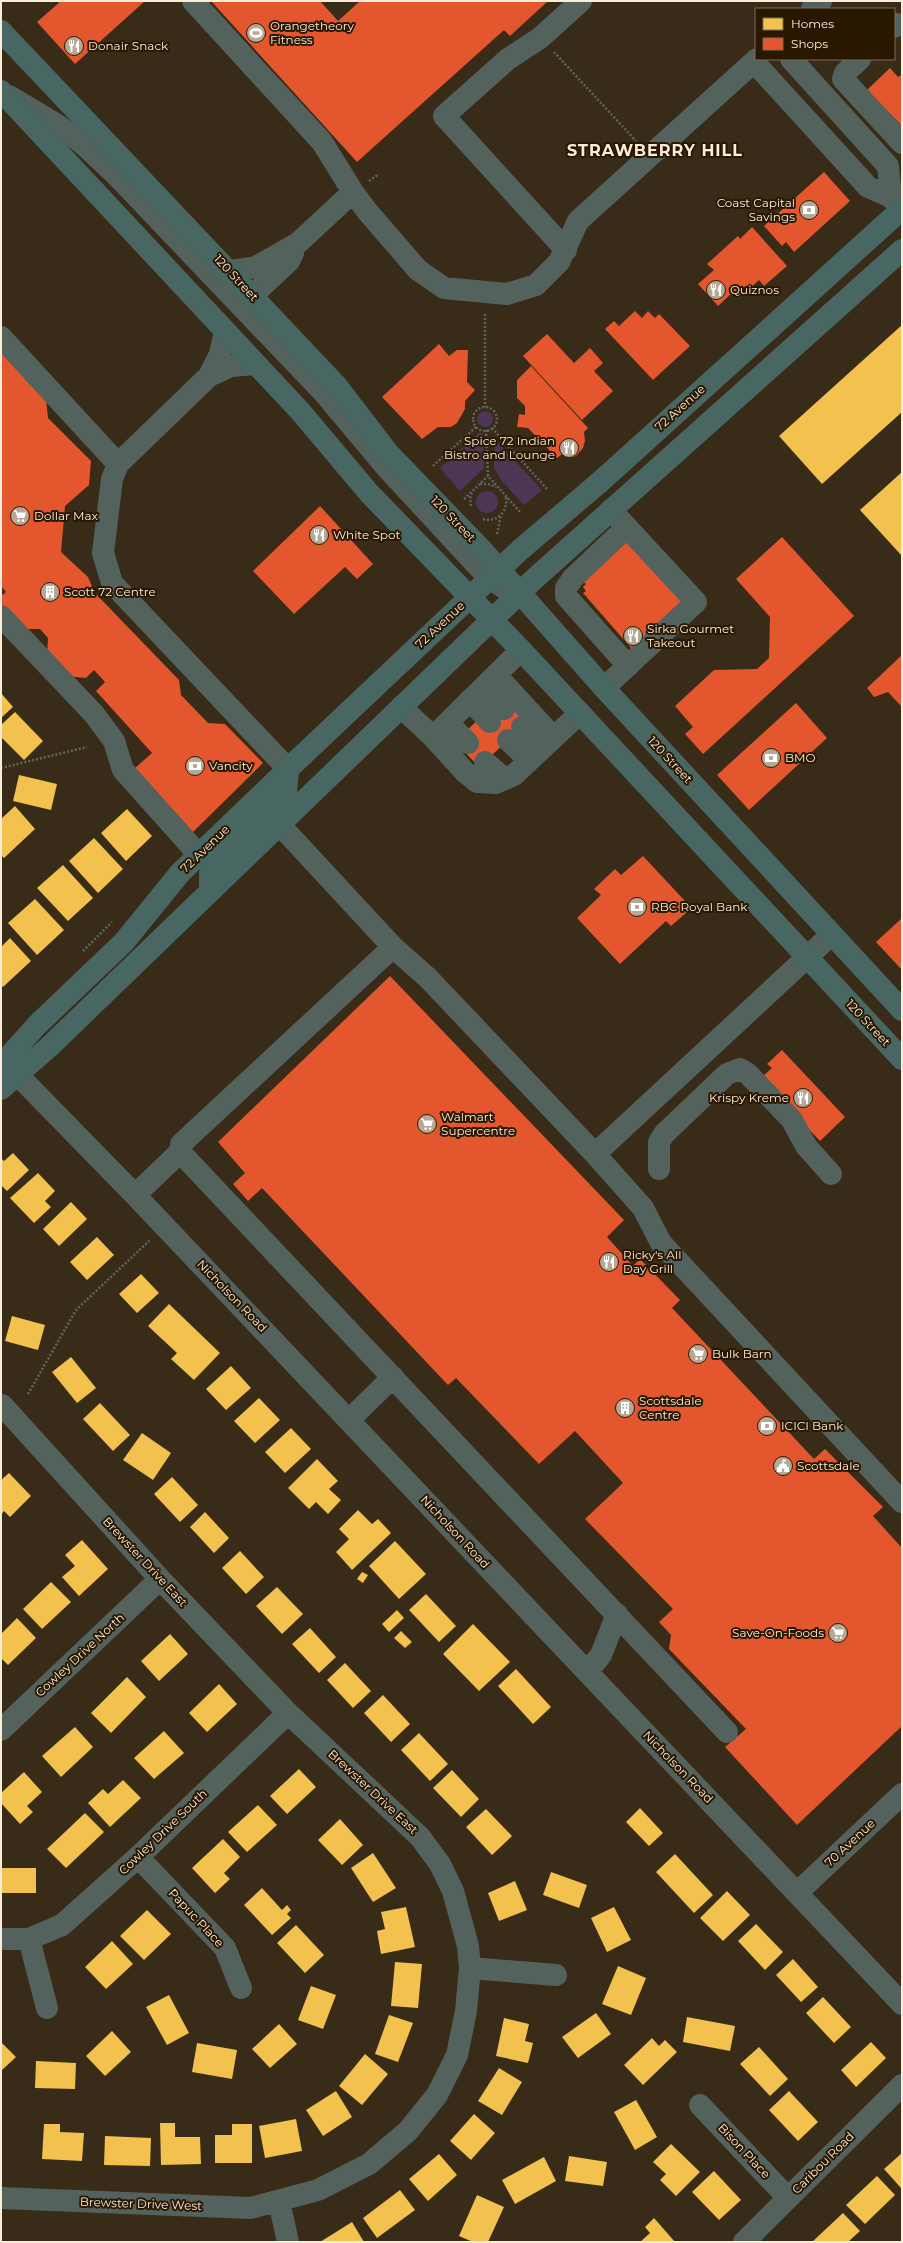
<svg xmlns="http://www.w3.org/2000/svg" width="903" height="2243" font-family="Montserrat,sans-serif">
  <rect width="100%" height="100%" fill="#382b18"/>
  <path fill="#4e3556" d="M477 419a8 8 0 1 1 16 0a8 8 0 1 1-16 0Z
    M479 433H483L484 468 460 491 440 468Z
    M495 439 542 490 524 505 502 481 494 468Z
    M476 502a11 11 0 1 1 22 0a11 11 0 1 1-22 0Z"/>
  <path fill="#f2c14e" d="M902 325V412L822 484 779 436Z
    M902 472V556L860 510Z
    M1 693 13 707 1 718Z
    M15 712 43 741 24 760 1 737V725Z
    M19 775 57 784 51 810 13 801Z
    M15 806 35 829 4 858 1 855V819Z
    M127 809 152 836 126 861 101 833Z
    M94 838 123 869 98 893 69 861Z
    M63 865 93 898 68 921 37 888Z
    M35 899 64 930 37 955 8 923Z
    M10 938 31 961 3 987 1 984V947Z
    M13 1153 29 1170 7 1191 1 1185V1158L4 1161Z
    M38 1173 55 1191 45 1201 51 1207 34 1223 10 1198Z
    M71 1202 87 1219 59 1246 43 1229Z
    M97 1237 114 1255 87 1280 70 1262Z
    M141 1274 159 1293 137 1313 119 1294Z
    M169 1304 220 1353 194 1380 171 1359 177 1353 148 1326Z
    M12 1316 45 1325 38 1350 5 1341Z
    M71 1357 96 1388 77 1403 52 1372Z
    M231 1366 251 1388 226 1410 206 1389Z
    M259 1398 280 1420 255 1443 234 1421Z
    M100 1403 130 1435 113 1451 83 1419Z
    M291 1428 311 1449 285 1473 265 1452Z
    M142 1433 171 1453 153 1480 123 1460Z
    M317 1459 338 1481 329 1489 341 1500 328 1514 316 1502 309 1509 288 1488Z
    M9 1473 31 1496 10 1517 4 1511 1 1515V1480Z
    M172 1477 198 1505 180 1522 154 1494Z
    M358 1510 372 1524 378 1519 391 1533 352 1570 336 1552 349 1539 339 1529Z
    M205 1512 229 1538 214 1553 190 1527Z
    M82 1540 108 1569 79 1596 62 1577 75 1566 65 1555Z
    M395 1541 426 1574 399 1599 369 1566Z
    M240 1551 264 1577 246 1594 222 1568Z
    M362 1572 368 1575 363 1583 357 1579Z
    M51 1582 71 1602 42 1629 23 1609Z
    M277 1587 303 1614 282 1634 256 1606Z
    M426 1594 456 1626 439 1642 409 1610Z
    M397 1610 404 1618 389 1632 382 1624Z
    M17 1618 36 1638 8 1665 1 1658V1634Z
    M473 1624 510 1662 479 1691 443 1654Z
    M310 1628 336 1657 319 1673 292 1644Z
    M401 1631 412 1642 405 1648 394 1638Z
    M170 1634 188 1654 159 1681 141 1661Z
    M345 1663 371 1691 353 1708 327 1680Z
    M516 1669 551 1707 533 1724 498 1686Z
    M127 1677 146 1697 111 1733 91 1713Z
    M219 1684 237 1704 207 1732 189 1713Z
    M383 1695 410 1724 391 1742 364 1713Z
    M75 1727 93 1747 61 1777 42 1756Z
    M164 1731 184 1753 154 1779 134 1758Z
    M419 1733 448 1764 430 1781 401 1750Z
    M299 1769 316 1787 287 1814 270 1796Z
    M452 1770 479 1799 461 1817 433 1788Z
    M24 1772 42 1792 27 1806 33 1812 20 1824 1 1803V1793Z
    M123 1780 141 1798 110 1827 88 1803 103 1789 108 1794Z
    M258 1805 277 1825 247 1852 228 1832Z
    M640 1808 663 1833 649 1846 626 1822Z
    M486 1809 512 1836 492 1855 466 1827Z
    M85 1813 104 1832 66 1868 47 1849Z
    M340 1819 363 1845 342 1865 318 1840Z
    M223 1839 240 1857 224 1873 230 1879 215 1893 192 1868Z
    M373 1853 396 1888 373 1902 351 1868Z
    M675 1854 713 1895 694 1913 656 1872Z
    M1 1868H36V1893H1Z
    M551 1872 587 1885 579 1908 543 1895Z
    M515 1881 527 1910 499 1921 488 1893Z
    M262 1888 282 1910 287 1905 291 1910 287 1914 291 1918 272 1935 244 1905Z
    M727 1891 750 1915 723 1941 700 1918Z
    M406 1907 415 1947 381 1954 377 1931 385 1929 381 1912Z
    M614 1907 631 1940 607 1952 591 1918Z
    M147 1910 171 1934 144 1960 120 1936Z
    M756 1924 783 1952 765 1970 738 1941Z
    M296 1925 324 1955 305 1973 277 1943Z
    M112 1941 133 1964 106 1989 85 1967Z
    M793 1959 818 1987 801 2002 776 1975Z
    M395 1962 422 1964 418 2008 391 2006Z
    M618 1966 646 1978 631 2015 602 2004Z
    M311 1986 336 1995 323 2029 298 2020Z
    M169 1995 189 2033 167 2045 146 2007Z
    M823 1997 851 2027 834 2043 806 2013Z
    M596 2013 611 2034 578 2058 562 2037Z
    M389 2015 413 2023 398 2062 375 2054Z
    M687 2017 735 2026 730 2051 683 2042Z
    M504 2018 529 2024 525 2041 533 2043 528 2063 496 2056Z
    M279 2024 297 2044 270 2068 252 2049Z
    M112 2031 131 2052 105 2076 86 2056Z
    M652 2038 659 2046 665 2040 677 2052 643 2085 624 2065Z
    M1 2042 16 2057 1 2071Z
    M871 2042 886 2058 856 2087 841 2070Z
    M197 2043 237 2050 232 2079 192 2072Z
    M759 2047 788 2079 770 2096 740 2064Z
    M365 2054 388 2074 362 2105 339 2086Z
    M36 2061 76 2063 75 2089 35 2088Z
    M499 2068 522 2082 502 2115 478 2101Z
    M336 2091 352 2117 323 2136 306 2110Z
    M789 2091 818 2122 798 2141 769 2110Z
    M636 2100 657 2137 635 2150 614 2112Z
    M474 2114 495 2133 471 2160 450 2141Z
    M296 2119 302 2151 265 2158 259 2126Z
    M160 2123H175V2137H200L201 2164 161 2165Z
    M44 2124H60V2132L84 2133 82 2161 42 2159Z
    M232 2124H252V2163H215V2135H232Z
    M105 2136 151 2138 150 2166 104 2165Z
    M671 2144 700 2172 676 2196 660 2180 666 2174 653 2162Z
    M902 2153V2187L901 2188 884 2169Z
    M439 2154 457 2175 428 2201 409 2179Z
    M569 2156 607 2162 603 2186 565 2181Z
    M544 2157 556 2181 515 2204 502 2180Z
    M714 2171 741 2200 719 2220 692 2192Z
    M877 2176 895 2195 865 2224 846 2205Z
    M400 2190 415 2210 377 2238 363 2218Z
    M477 2195 504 2207 488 2242H473L459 2236Z
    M843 2213 860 2231 848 2242H812Z
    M654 2218 675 2242H640L650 2233 645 2227Z
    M352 2222 364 2242H320Z"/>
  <path fill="#e4572e" d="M61 1H145L75 64 37 22Z
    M211 1H320L338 21 360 1H548L510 36 504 30 357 162Z
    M890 68 898 77 902 75V126L867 90Z
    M824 172 850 201 794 252 786 242 782 246 764 226Z
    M752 227 787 266 764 286 759 280 739 298 733 292 718 306 698 284 714 270 707 264 738 236 740 239Z
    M635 311 642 318 648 311 655 318 659 314 690 346 653 380 605 329 614 321 619 326Z
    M547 334 574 363 590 348 603 363 594 371 613 391 582 420 523 356Z
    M439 344 449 356 457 350H468L467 382 475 390 465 401V409L457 423 451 427H438L422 439 382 397Z
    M1 352 46 399 48 418 91 461 89 485 65 506 61 552 88 577 95 593 179 680 181 695 208 723 225 724 263 763 193 832 135 768 152 753 96 691 105 682 94 670 86 678 66 676 47 656 48 638 40 629H20L1 606V596L6 592 1 586Z
    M531 366 588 428 584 432 585 441 583 448 576 456 570 458 562 454 557 458 528 428 517 427 519 414 525 415V406L517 398V380Z
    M320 506 373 564 357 579 345 567 294 614 253 571Z
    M782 537 854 616 703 754 685 734 693 727 675 706 714 670 757 669 769 658 770 617 736 579Z
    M631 538 686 601 632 649 583 593 586 591 583 587 586 584 582 581Z
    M902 655V707L888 692 874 697 867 688Z
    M515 699 522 727 479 767 462 749 466 731 479 719Z
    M796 703 827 738 749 810 717 775Z
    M643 856 685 901 686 913 671 926 666 921 620 964 577 918 601 895 594 889 615 869 621 875Z
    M902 918V970L876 942Z
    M390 976 624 1220 607 1237 633 1266 640 1259 680 1300 672 1308 814 1459 825 1449 883 1507 873 1516 902 1548V1726L797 1825 725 1747 746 1729 669 1649 671 1635 659 1622 673 1609 585 1519 623 1483 575 1431 539 1464 456 1378 448 1385 262 1188 248 1201 233 1184 245 1173 218 1142Z
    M782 1050 845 1117 820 1141 761 1078 772 1068 767 1064Z"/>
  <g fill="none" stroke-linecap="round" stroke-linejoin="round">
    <path stroke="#5e665f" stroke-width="2.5" stroke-dasharray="2 2" stroke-linecap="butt" d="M554 52 636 141
      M369 181 379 174
      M485 314V407
      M473 419a12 12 0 1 1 24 0a12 12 0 1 1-24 0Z
      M492 428 548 490
      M486 430 488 476 521 513
      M433 466 476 427
      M480 484H488L496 487
      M464 499 488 476
      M471 506 470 498 472 493
      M483 519C498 523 508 511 506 497
      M497 534 501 515
      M1 768 87 747
      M83 951 112 922
      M28 1394 76 1310 150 1240"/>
    <path stroke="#54625e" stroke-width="22" d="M193 1 322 142 353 192
      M812 9 821 1
      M894 27 897 24
      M791 59 888 166 891 197
      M860 59 845 73 843 79 902 143
      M754 62 868 187 891 197 902 211
      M9 96 59 126 83 144 116 175 324 393 386 467 473 561 489 578 506 589
      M566 250 444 116 508 59 540 38 581 1
      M230 271 256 267 298 243 353 192 367 211 418 270 444 288 507 294 536 285 559 262 578 221 757 59
      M253 295 289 261 293 253
      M1 337 118 464 112 479 103 553 112 583 288 769
      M209 376 220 354 225 331
      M118 464 209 376 231 366 256 364
      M627 527 573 578 566 588V596L628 666
      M1 616 94 714 114 741 123 770 199 855
      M496 675 553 737
      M604 688 696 602 611 510
      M482 689 504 709
      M470 700 490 722
      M401 707 433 737 521 650
      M448 723 468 743
      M522 727 541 749
      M433 737 465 772 477 782 496 783 514 775 580 713
      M508 740 529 760
      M485 762 505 779
      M279 824 393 947 428 978 595 1154 643 1208 661 1243 902 1502
      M5 1062 135 1195 902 2004
      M180 1152 727 1732
      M595 1154 831 935
      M659 1169V1142L664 1134 727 1074 740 1069 747 1073 792 1120 806 1146 831 1174
      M135 1195 180 1152 181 1144 393 947
      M1 1407 2 1405 160 1579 288 1713 420 1837 440 1864 453 1891 468 1946 470 1968 466 2011 457 2055 437 2095 408 2131 369 2164 318 2190 251 2208 1 2198
      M349 1420 393 1377
      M587 1672 601 1655 617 1614
      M1 1730 160 1579
      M138 1857 225 1948 241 1988
      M798 1892 902 1794
      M1 1939H29L62 1925 138 1857 288 1713
      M29 1939 47 2008
      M470 1968 556 1975
      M700 2105 788 2198
      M279 2201 288 2242
      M744 2242 902 2085"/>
    <path stroke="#486662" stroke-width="22" d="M1 31 336 385 389 454 482 550 604 688 902 1010
      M1 91 300 411 369 493 521 650 902 1059
      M210 888V874L225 853 286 794 288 769
      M1 1065 37 1025 124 942 180 873 288 769 520 550 600 482 902 209
      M1 1089 49 1047 532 581 902 250"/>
  </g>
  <defs>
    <symbol id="stadium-disc" viewBox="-11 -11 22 22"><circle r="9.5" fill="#b7a895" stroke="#291700"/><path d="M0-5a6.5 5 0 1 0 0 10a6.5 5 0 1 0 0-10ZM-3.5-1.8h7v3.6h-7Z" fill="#fff"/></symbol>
    <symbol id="restaurant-disc" viewBox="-11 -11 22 22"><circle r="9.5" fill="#b7a895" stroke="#291700"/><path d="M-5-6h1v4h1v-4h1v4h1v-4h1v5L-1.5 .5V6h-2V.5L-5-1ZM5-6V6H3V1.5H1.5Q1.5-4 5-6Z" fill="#fff"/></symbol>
    <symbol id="bank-disc" viewBox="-11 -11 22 22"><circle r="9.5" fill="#b7a895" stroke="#291700"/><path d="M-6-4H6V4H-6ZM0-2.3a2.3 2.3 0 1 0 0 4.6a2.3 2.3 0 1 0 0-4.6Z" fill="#fff"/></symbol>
    <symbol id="supermarket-disc" viewBox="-11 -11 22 22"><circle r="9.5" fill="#b7a895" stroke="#291700"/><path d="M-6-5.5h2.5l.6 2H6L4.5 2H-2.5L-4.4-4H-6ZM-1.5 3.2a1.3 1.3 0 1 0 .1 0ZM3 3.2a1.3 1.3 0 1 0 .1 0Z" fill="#fff"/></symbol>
    <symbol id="building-disc" viewBox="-11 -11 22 22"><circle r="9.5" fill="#b7a895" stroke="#291700"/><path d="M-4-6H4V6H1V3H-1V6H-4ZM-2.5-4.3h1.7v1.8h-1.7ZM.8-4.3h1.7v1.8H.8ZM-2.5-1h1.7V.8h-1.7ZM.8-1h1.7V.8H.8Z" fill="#fff"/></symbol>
    <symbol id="civic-disc" viewBox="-11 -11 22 22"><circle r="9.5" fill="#b7a895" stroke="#291700"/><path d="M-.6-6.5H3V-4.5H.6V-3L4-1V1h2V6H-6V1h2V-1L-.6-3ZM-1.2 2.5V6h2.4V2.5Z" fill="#fff"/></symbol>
  </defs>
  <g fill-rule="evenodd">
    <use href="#stadium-disc" x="245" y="22" width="22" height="22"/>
    <use href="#restaurant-disc" x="63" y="35" width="22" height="22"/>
    <use href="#bank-disc" x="798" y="199" width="22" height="22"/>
    <use href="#restaurant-disc" x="705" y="279" width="22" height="22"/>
    <use href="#restaurant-disc" x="558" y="437" width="22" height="22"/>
    <use href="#supermarket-disc" x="9" y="505" width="22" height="22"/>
    <use href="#restaurant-disc" x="308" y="524" width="22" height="22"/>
    <use href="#building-disc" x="39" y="581" width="22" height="22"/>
    <use href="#restaurant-disc" x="622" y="625" width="22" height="22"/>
    <use href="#bank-disc" x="760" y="747" width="22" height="22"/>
    <use href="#bank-disc" x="184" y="755" width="22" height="22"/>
    <use href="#bank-disc" x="626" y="896" width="22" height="22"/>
    <use href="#restaurant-disc" x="792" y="1087" width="22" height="22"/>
    <use href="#supermarket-disc" x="416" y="1113" width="22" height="22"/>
    <use href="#restaurant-disc" x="598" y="1251" width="22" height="22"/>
    <use href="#supermarket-disc" x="687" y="1343" width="22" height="22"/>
    <use href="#building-disc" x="614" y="1397" width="22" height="22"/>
    <use href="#bank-disc" x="756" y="1415" width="22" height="22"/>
    <use href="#civic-disc" x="772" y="1455" width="22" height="22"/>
    <use href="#supermarket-disc" x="827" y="1622" width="22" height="22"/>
  </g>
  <g text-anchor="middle" stroke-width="4" stroke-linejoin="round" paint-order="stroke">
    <g font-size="12" fill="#fbecd9" stroke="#291700" text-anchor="start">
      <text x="270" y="30">Orangetheory<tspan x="270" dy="14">Fitness</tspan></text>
      <text x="88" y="50">Donair Snack</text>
      <text x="795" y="207" text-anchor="end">Coast Capital<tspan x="795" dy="14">Savings</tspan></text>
      <text x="730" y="294">Quiznos</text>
      <text x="555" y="445" text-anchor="end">Spice 72 Indian<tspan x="555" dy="14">Bistro and Lounge</tspan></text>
      <text x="34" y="520">Dollar Max</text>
      <text x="333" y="539">White Spot</text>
      <text x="64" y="596">Scott 72 Centre</text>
      <text x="647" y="633">Sirka Gourmet<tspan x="647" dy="14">Takeout</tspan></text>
      <text x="785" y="762">BMO</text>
      <text x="209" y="770">Vancity</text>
      <text x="651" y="911">RBC Royal Bank</text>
      <text x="789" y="1102" text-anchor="end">Krispy Kreme</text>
      <text x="441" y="1121">Walmart<tspan x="441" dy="14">Supercentre</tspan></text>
      <text x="623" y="1259">Ricky's All<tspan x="623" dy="14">Day Grill</tspan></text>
      <text x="712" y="1358">Bulk Barn</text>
      <text x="639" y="1405">Scottsdale<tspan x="639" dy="14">Centre</tspan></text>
      <text x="781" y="1430">ICICI Bank</text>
      <text x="797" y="1470">Scottsdale</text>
      <text x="824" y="1637" text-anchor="end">Save-On-Foods</text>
    </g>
    <g font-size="12" fill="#fbecd9" stroke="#291700">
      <text transform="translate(236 278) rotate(47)" y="4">120 Street</text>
      <text transform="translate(680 408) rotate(-42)" y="4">72 Avenue</text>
      <text transform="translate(453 519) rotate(46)" y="4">120 Street</text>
      <text transform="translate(440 625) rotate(-43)" y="4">72 Avenue</text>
      <text transform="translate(670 760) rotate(47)" y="4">120 Street</text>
      <text transform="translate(205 849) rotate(-44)" y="4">72 Avenue</text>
      <text transform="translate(868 1023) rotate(47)" y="4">120 Street</text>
      <text transform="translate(232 1296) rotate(46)" y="4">Nicholson Road</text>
      <text transform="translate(455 1532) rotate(47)" y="4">Nicholson Road</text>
      <text transform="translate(145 1562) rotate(47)" y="4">Brewster Drive East</text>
      <text transform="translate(80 1655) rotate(-43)" y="4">Cowley Drive North</text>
      <text transform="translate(678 1767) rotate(46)" y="4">Nicholson Road</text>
      <text transform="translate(373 1792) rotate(43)" y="4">Brewster Drive East</text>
      <text transform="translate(163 1832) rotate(-44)" y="4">Cowley Drive South</text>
      <text transform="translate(850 1843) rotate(-43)" y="4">70 Avenue</text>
      <text transform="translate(196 1918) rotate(47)" y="4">Papuc Place</text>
      <text transform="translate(744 2151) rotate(47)" y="4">Bison Place</text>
      <text transform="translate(823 2163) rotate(-45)" y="4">Caribou Road</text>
      <text transform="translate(141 2204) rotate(2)" y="4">Brewster Drive West</text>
    </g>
    <g font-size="16" font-weight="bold" letter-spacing="1" fill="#fbecd9" stroke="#291700">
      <text x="655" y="156">STRAWBERRY HILL</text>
    </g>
  </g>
  <rect width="903" height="2243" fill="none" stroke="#fbecd9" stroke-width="4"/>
  <rect x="755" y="8" width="140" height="52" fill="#291700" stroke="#7d6c57"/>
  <rect x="763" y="18" width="20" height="12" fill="#f2c14e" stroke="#7d6c57"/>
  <text x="791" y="28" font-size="12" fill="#fbecd9">Homes</text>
  <rect x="763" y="38" width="20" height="12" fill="#e4572e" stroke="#7d6c57"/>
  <text x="791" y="48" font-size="12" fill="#fbecd9">Shops</text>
</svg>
